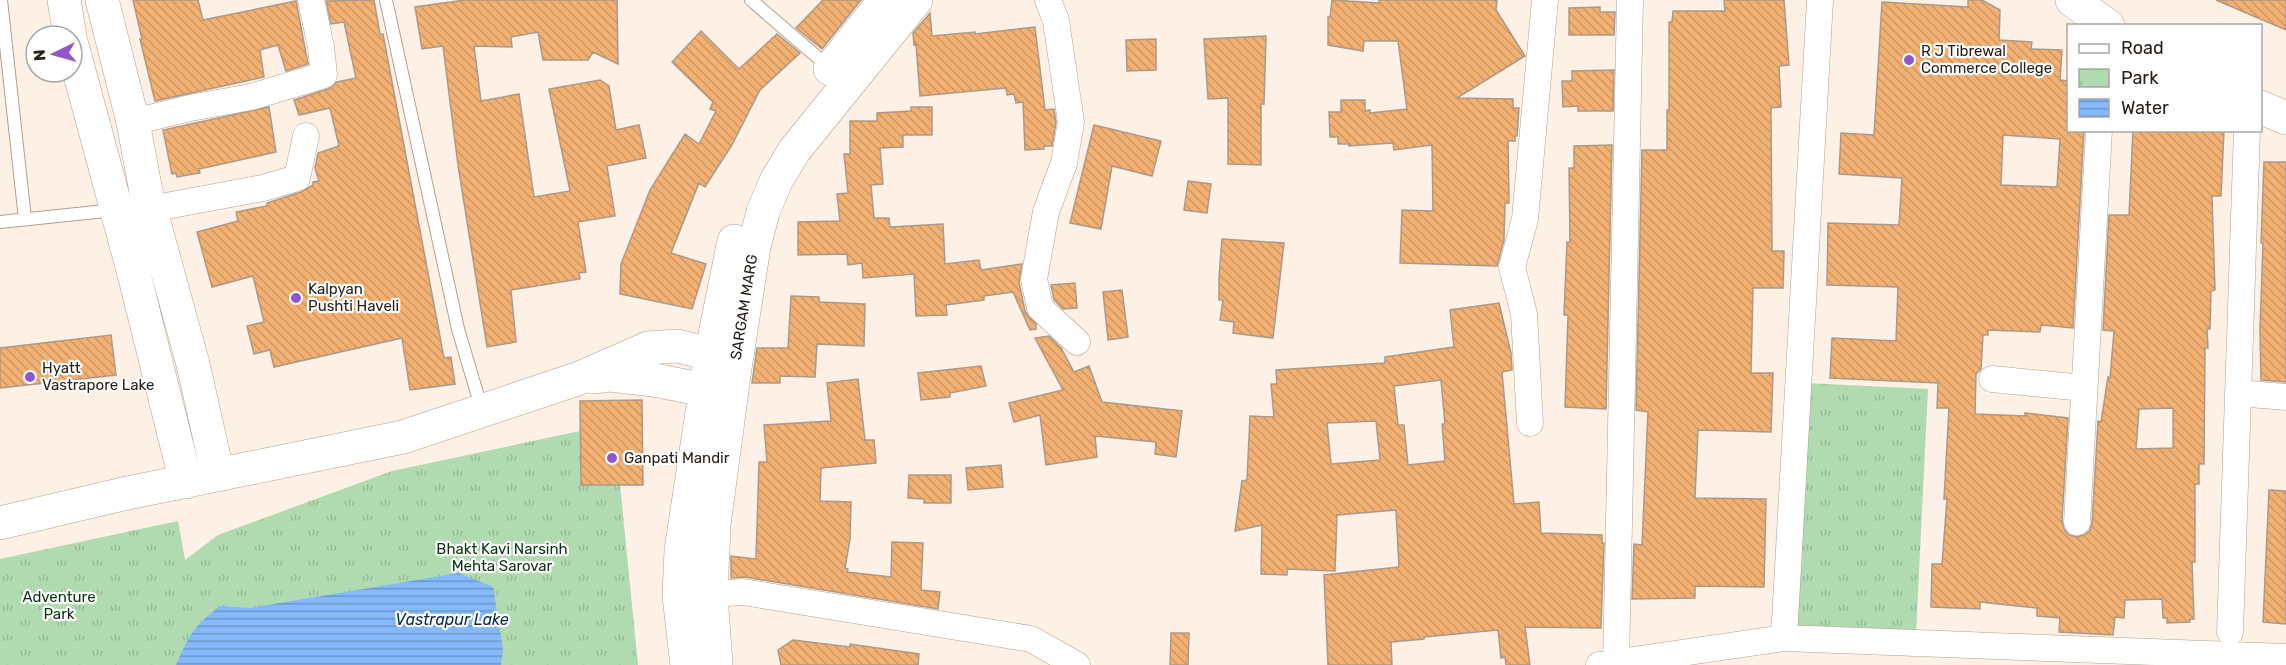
<svg xmlns="http://www.w3.org/2000/svg" width="2286" height="665" font-family="Rubik,sans-serif">
  <defs>
    <pattern id="park-tufts" width="24" height="20" patternUnits="userSpaceOnUse" patternTransform="scale(1.5)"><rect width="24" height="20" fill="#b0daaf"/><path d="M3 7l-1-3M5 7V3M7 7l1-3M15 17l-1-3M17 17v-4M19 17l1-3" fill="none" stroke="#97bb96"/></pattern>
    <pattern id="water-rules" width="6" height="5" patternUnits="userSpaceOnUse" patternTransform="scale(1.5)"><rect width="6" height="5" fill="#85b9fb"/><path d="M0 2.5h6" fill="none" stroke="#6d96ca"/></pattern>
    <pattern id="building-back-hatch" width="6" height="6" patternUnits="userSpaceOnUse" patternTransform="scale(1.5)"><rect width="6" height="6" fill="#f2b072"/><path d="M-1 5l2 2M0 0l6 6M5-1l2 2" fill="none" stroke="#d09762"/></pattern>
  </defs>
  <rect width="100%" height="100%" fill="#fdf0e5"/>
  <path fill="url(#park-tufts)" d="M1805 383 1928 389 1916 634 1794 628Z
    M580 431 581 485H620L638 665H0V559L178 521 185 560 218 535 392 471Z"/>
  <path fill="url(#water-rules)" d="M459 573 493 587 503 649 501 665H176C189 635 194 626 220 606L250 608Z"/>
  <path fill="url(#building-back-hatch)" stroke="#ad9988" stroke-width="1.5" fill-rule="evenodd" d="M133 0H198L203 20 296 1 308 64 286 71 278 45 260 50 264 77 155 101 140 39H142Z
    M374 0 380 34H383L444 358 451 357 455 384 410 390 402 338 274 367 270 350 254 354 247 326 264 322 253 276 212 287 197 232 238 221 236 212 267 206V203L301 192 313 185V182L319 181 315 168 318 153 339 146 330 108 299 115 294 100 328 89 337 82 356 78 344 22 331 24 326 1Z
    M465 0H617L618 64 593 52 588 60H543L538 32 511 37 512 47 474 46 481 101 519 94 534 197 570 191 549 89 600 80 609 86 616 130 639 125 646 158 607 166 615 216 578 222 586 272 579 273 580 279 511 290 516 342 487 347 458 165 443 46 422 49 415 7Z
    M823 0H861L822 49 796 28Z
    M1332 0 1379 3V0H1497L1496 10 1525 56 1457 98 1513 99V108H1519L1517 136H1515V141H1508L1509 203H1505L1504 240 1497 266 1400 263 1402 210 1433 211 1432 145 1394 150 1393 143 1349 146V144H1338V137H1330L1329 112H1341V100H1365V111L1370 110V113L1407 109 1398 41H1364L1363 51 1328 45V17H1330Z
    M1724 0H1784L1789 65 1779 66 1781 107 1771 108V117L1772 251H1784L1783 288H1753L1751 373H1773L1771 432 1698 430 1695 498 1766 499 1764 587 1695 586V598L1632 599 1634 544 1642 545 1648 412 1636 410 1642 150H1667V110H1669V22H1672L1673 11H1725Z
    M1968 0H1982L2000 10 1999 40 2032 42 2031 49 2062 50 2060 80 2068 81V130H2084L2073 328 2041 325 2040 332 1988 330V335H1983L1981 369 1976 374 1975 414 2025 416V413L2068 418 2062 521 2064 529 2069 535 2077 537 2084 535 2090 530 2092 523 2098 421 2101 422 2108 377 2110 378 2114 331 2103 330 2109 215H2129L2133 130H2224L2221 196H2212L2215 290 2211 291 2210 329H2207L2208 348H2205L2204 464H2199V484H2195V562H2192L2194 619H2190V622L2167 623V618H2163L2162 599 2125 600 2124 618 2115 617 2113 635 2059 632 2060 618 2037 616V608L1980 602V609L1931 607 1932 564H1942L1947 499H1944L1949 408H1937L1938 383 1830 378 1832 338 1896 341 1898 287 1827 285 1828 223 1899 225 1902 178 1839 174 1841 133 1874 135 1882 2 1968 7ZM2003 135 2060 139 2057 187 2001 185ZM2173 408V448L2136 449 2139 409Z
    M2216 0H2286V30Z
    M1600 7V12H1615L1614 35H1569V8Z
    M930 13 932 36 975 32V34L1035 27 1045 110 1054 109 1056 122 1052 146H1044V149L1025 150 1023 102 1016 103 1014 94 1007 95 1006 88 920 96 916 44 914 45 913 33Z
    M701 31 739 69 777 34 800 53 760 90 732 145 705 187 699 183 671 253 706 264 692 309 620 294 621 264 650 190 685 134 699 144 716 111 710 109 713 102 672 62Z
    M1266 36 1264 104H1261V165L1228 164V98L1208 99 1204 39Z
    M1156 39V70L1127 71 1126 40Z
    M1614 70 1613 111H1578V106L1563 107 1562 81H1572V71Z
    M269 107 276 152 199 169 200 173 177 177 176 173 172 174 163 130Z
    M911 107H932V135H903V147L880 148 883 184 871 185 874 218H889L890 227 943 224 945 264 979 260 981 270 1022 264 1019 282 1025 311 1036 324V329L1030 330 1013 292 984 296V300L946 305 947 315 916 316 914 274 863 278 862 263 848 265 847 254 798 255V222L840 221 837 194 848 193 844 154H850V121H877V113L911 111Z
    M1094 125 1161 141 1152 176 1112 166 1101 229 1070 223Z
    M1612 145 1606 409 1565 407 1568 315H1564L1567 242H1570L1569 168H1574V146Z
    M2264 162H2286V382L2261 380 2260 330 2263 243H2261Z
    M1188 181 1211 184 1207 213 1184 210Z
    M1222 239 1284 243 1273 338 1233 333 1234 322 1220 320 1223 300H1219V278Z
    M1075 283 1077 308 1063 309 1054 300 1051 285Z
    M1122 290 1128 337 1108 340 1103 292Z
    M791 296 819 297V302L865 304 864 346 817 344 815 377 780 376V383H752L757 348H788Z
    M1499 303 1511 353 1512 370 1502 372 1514 504 1539 502 1541 533 1602 535V543H1604L1601 628 1525 627 1530 665H1506L1505 657 1501 658 1498 630 1424 637V639L1391 642 1392 665H1328L1324 575 1399 567 1396 510 1337 515 1335 571 1287 569V575L1261 574 1262 525 1235 531 1242 481 1247 480 1250 416 1274 417 1271 384H1277L1276 370 1385 363V357L1454 347 1450 310ZM1441 380 1445 424H1442L1445 461 1408 465 1404 425H1398L1394 386ZM1376 421 1380 460 1331 464 1327 423Z
    M111 335 116 375 0 388V348Z
    M1049 336 1061 348 1074 372 1089 366 1102 402 1182 411 1176 457 1155 454 1156 442 1095 436 1097 457 1046 465 1040 415 1014 422 1009 403 1063 390 1035 338Z
    M981 366 986 386 950 393V397L921 400 918 373Z
    M858 379 865 440H874L876 463 821 468 820 501 851 502 850 539 845 568 848 569 847 572 891 577 892 542 923 543 921 590 940 592 938 609 745 577 731 578V556L756 559 759 462H767L764 425 831 421 827 383Z
    M642 400 643 485H581L580 401Z
    M1001 465 1003 487 968 490 966 468Z
    M909 475H951V503H924V499L908 498Z
    M2269 490 2286 491V624L2263 622Z
    M1171 633H1189L1188 665H1170Z
    M793 640 850 647V644L919 654 918 665H781L778 650Z"/>
  <g fill="none" stroke-linecap="round" stroke-linejoin="round">
    <defs>
      <path id="lane" d="M1 0 25 219
        M386 0 458 329 482 410
        M751 0 830 68
        M0 222 115 210"/>
      <path id="street" d="M1048 0 1056 21 1071 122 1064 163 1046 212 1034 279 1040 308 1077 342
        M133 122 190 108 251 97 324 75 321 47 311 0
        M150 209 263 188 297 178 306 136
        M1992 379 2084 388
        M2238 393 2286 397
        M1530 423 1524 314 1512 267 1525 219 1545 0
        M2077 522 2099 130
        M692 595 743 592 1031 639 1077 665
        M2230 632 2247 130
        M1784 638 1820 0
        M1599 665 1784 638 2286 657
        M1616 665 1630 0"/>
      <path id="secondary" d="M64 0 70 36
        M102 0 133 122 147 197 193 364 218 475
        M2072 0 2108 26
        M72 45 134 274 186 482
        M830 69 885 0
        M2260 107 2286 118
        M593 377 610 375 654 380 705 390 718 389 725 384
        M0 523 123 494 403 437 577 379 648 348 677 346 711 354 724 359 735 368
        M687 665 679 596 681 550 711 354 734 241
        M716 665 711 595 714 525 735 368 754 247 763 212 776 181 794 151 916 0"/>
    </defs>
    <use href="#lane" stroke="#b39f8e" stroke-width="14"/>
    <use href="#street" stroke="#b39f8e" stroke-width="27"/>
    <use href="#secondary" stroke="#b39f8e" stroke-width="34"/>
    <use href="#lane" stroke="#fff" stroke-width="12"/>
    <use href="#street" stroke="#fff" stroke-width="26"/>
    <use href="#secondary" stroke="#fff" stroke-width="33"/>
  </g>
  <g fill="#8f56ce" stroke="#fff" stroke-width="2">
    <circle cx="1909" cy="60" r="6"/>
    <circle cx="296" cy="298" r="6"/>
    <circle cx="30" cy="377" r="6"/>
    <circle cx="612" cy="458" r="6"/>
  </g>
  <g text-anchor="middle" stroke-width="4.5" stroke-linejoin="round" paint-order="stroke">
    <g font-size="15" fill="#28211a" stroke="#fff" text-anchor="start">
      <text x="1921" y="56">R J Tibrewal<tspan x="1921" dy="17">Commerce College</tspan></text>
      <text x="308" y="294">Kalpyan<tspan x="308" dy="17">Pushti Haveli</tspan></text>
      <text x="42" y="373">Hyatt<tspan x="42" dy="17">Vastrapore Lake</tspan></text>
      <text x="624" y="463">Ganpati Mandir</text>
    </g>
    <g font-size="15" fill="#28211a" stroke="#fff">
      <text transform="translate(744 307) rotate(-81)" y="5">SARGAM MARG</text>
    </g>
    <g font-size="15" fill="#08350b" stroke="#fff">
      <text x="502" y="554">Bhakt Kavi Narsinh<tspan x="502" dy="17">Mehta Sarovar</tspan></text>
      <text x="59" y="602">Adventure<tspan x="59" dy="17">Park</tspan></text>
    </g>
    <g font-size="16" font-style="italic" fill="#082b55" stroke="#fff">
      <text x="452" y="625">Vastrapur Lake</text>
    </g>
  </g>
  <rect x="2067" y="24" width="195" height="108" fill="#ffffff" stroke="#a9a6a3" stroke-width="1.5"/>
  <rect x="2079" y="44" width="30" height="9" fill="#ffffff" stroke="#a9a6a3" stroke-width="1.5"/>
  <text x="2121" y="54" font-size="18" fill="#28211a">Road</text>
  <rect x="2079" y="69" width="30" height="18" fill="url(#park-tufts)" stroke="#a9a6a3" stroke-width="1.5"/>
  <text x="2121" y="84" font-size="18" fill="#28211a">Park</text>
  <rect x="2079" y="99" width="30" height="18" fill="url(#water-rules)" stroke="#a9a6a3" stroke-width="1.5"/>
  <text x="2121" y="114" font-size="18" fill="#28211a">Water</text>
  <g transform="translate(54 54) rotate(265)"><circle r="28" fill="#ffffff" stroke="#a9a6a3" stroke-width="1.5"/>
  <path d="M0-4.5L10 22L0 15L-10 22Z" fill="#8f56ce"/>
  <text y="-9" font-size="16" font-weight="bold" text-anchor="middle" fill="#28211a">N</text>
  </g>
</svg>
